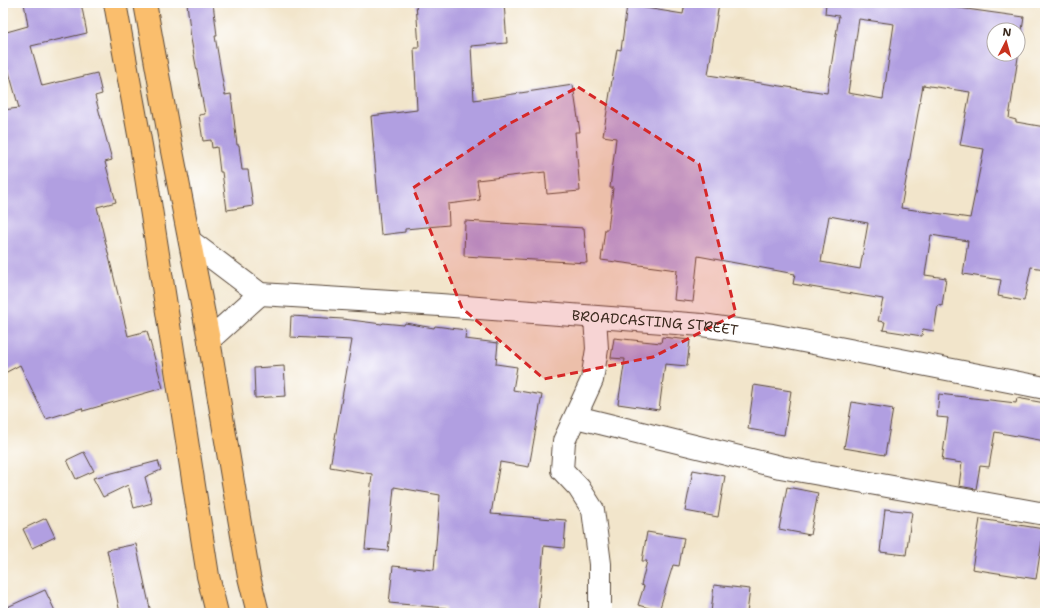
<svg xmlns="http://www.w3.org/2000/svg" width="1048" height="616" font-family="'Shantell Sans',sans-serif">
  <rect width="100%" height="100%" fill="#fff"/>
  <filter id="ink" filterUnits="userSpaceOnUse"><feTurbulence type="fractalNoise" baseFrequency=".025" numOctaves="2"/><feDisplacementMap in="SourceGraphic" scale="8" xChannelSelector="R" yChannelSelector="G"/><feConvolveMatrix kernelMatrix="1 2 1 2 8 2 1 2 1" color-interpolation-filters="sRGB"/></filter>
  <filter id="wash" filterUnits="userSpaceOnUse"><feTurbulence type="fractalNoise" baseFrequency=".012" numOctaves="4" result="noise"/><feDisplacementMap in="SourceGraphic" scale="16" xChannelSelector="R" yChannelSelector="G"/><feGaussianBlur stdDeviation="0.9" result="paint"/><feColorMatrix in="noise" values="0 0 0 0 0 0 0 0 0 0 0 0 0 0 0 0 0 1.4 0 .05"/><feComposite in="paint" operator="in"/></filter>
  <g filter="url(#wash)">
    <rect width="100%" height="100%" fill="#f2e5cb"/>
    <g id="blocks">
      <path fill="#b19fe1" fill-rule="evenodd" d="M24 3H81L87 33 31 46 42 86 97 73 102 94 95 96 112 160 105 162 116 202 97 207 128 336 147 331 163 388 83 411 82 408 46 419 20 365 3 374V110L19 108 3 51V33L28 26Z
        M187 3H213L217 36H215L225 95 231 94 237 145H239L242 170H248L253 206 227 210 222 172H220L217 147 212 148 211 140 203 141 199 115 205 114 191 39Z
        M416 3H504L507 43 471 46 474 100 573 85 580 132H575L580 191 547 194 545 172 477 180 480 200 448 204 449 225 405 229V232L381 235 371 116 417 110 414 48H419Z
        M685 3H719L708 75 827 93 839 16 825 14 826 3H923L1024 17 1009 118 1016 120V122L1045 127V269L1031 267 1024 301 998 296 1001 280 963 274 968 241 931 235 925 275 946 278 942 306 938 305 934 331 923 329 922 336 883 330 885 322 878 321 883 299 793 284 795 274 698 256 693 302 674 300 677 270 601 260 605 229H608L613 188H610L616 138 603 136 617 49 621 50 627 5 683 14ZM859 19 894 24 883 99 848 93ZM994 30H1018V54H994ZM923 85 970 92 960 145 984 149 970 218 901 208ZM829 216 868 223 860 269 821 262Z
        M465 221 584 228 587 263 464 256Z
        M291 316 343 319 382 324 383 323 404 325 405 323 434 328 435 326 466 330 465 339 498 343 496 364 517 367 513 390 542 395 529 467 500 462 491 514 566 520 564 548 544 546 538 613H445L446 608 389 603 393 566 434 570 440 495 394 487 388 551 365 549 372 474 330 467 352 340 290 337Z
        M662 337 690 340 687 366 665 364 659 410 618 404 625 359 611 358 614 338 661 343Z
        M284 366 286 396 255 398 254 368Z
        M754 385 791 391 784 435 748 429Z
        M939 394 1016 403 1017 398 1045 403V441L995 432 989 467 980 466 976 489 959 486 962 463 942 460 948 418 937 417Z
        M852 402 893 409 885 455 844 448Z
        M84 452 94 471 76 479 67 460Z
        M158 461 161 470 145 477 152 503 134 508 128 485 103 497 93 478Z
        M693 470 725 476 718 517 685 511Z
        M787 487 818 493 810 535 779 529Z
        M885 509 912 512 906 555 880 552Z
        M46 518 55 537 32 548 23 529Z
        M980 519 1044 529 1036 579 972 569Z
        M647 532 684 538 679 566 673 565 659 611 638 605 644 586 641 585 647 561H642Z
        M136 544 151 613H120L107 550Z
        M714 585 750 589 747 613H711Z
        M45 590 56 613H3V609Z"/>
    </g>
  </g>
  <g filter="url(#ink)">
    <use href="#blocks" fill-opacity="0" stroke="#564638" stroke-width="1"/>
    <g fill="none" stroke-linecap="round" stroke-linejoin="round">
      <defs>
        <g id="minor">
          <path id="s1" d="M190 241 260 294 440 305 702 325 772 335 1045 388"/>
          <path d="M595 317 597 349 592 380 564 441 562 470 579 488 593 510 600 564V613"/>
          <path d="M209 340 260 294"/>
          <path d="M576 417 780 467 1045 514"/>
        </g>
        <path id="highway" d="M115 3 142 151 208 576 217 613
          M145 3 170 141 209 340 249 577 258 613"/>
      </defs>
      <use href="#minor" stroke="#564638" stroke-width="24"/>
      <use href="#highway" stroke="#564638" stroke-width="24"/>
      <use href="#minor" stroke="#fff" stroke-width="22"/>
      <use href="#highway" stroke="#fabe6d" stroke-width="22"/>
    </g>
  </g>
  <path fill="#d62828" fill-opacity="0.2" stroke="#d62828" stroke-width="3" stroke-dasharray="8 5" stroke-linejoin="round" d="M578 87 699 164 736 314 653 357 544 379 462 308 413 188 507 125Z"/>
  <g text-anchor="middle" stroke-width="3" stroke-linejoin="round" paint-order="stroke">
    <g font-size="14" fill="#3b2a1e" stroke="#fff">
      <text dy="5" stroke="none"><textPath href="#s1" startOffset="484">BROADCASTING STREET</textPath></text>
    </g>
  </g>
  <rect width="1048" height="616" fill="none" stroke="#fff" stroke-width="16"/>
  <g transform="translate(1006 42) rotate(6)"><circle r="19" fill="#ffffff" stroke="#b1aaa5"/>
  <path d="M0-3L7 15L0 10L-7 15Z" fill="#c8321e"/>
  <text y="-6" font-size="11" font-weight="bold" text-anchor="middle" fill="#3b2a1e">N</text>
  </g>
</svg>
